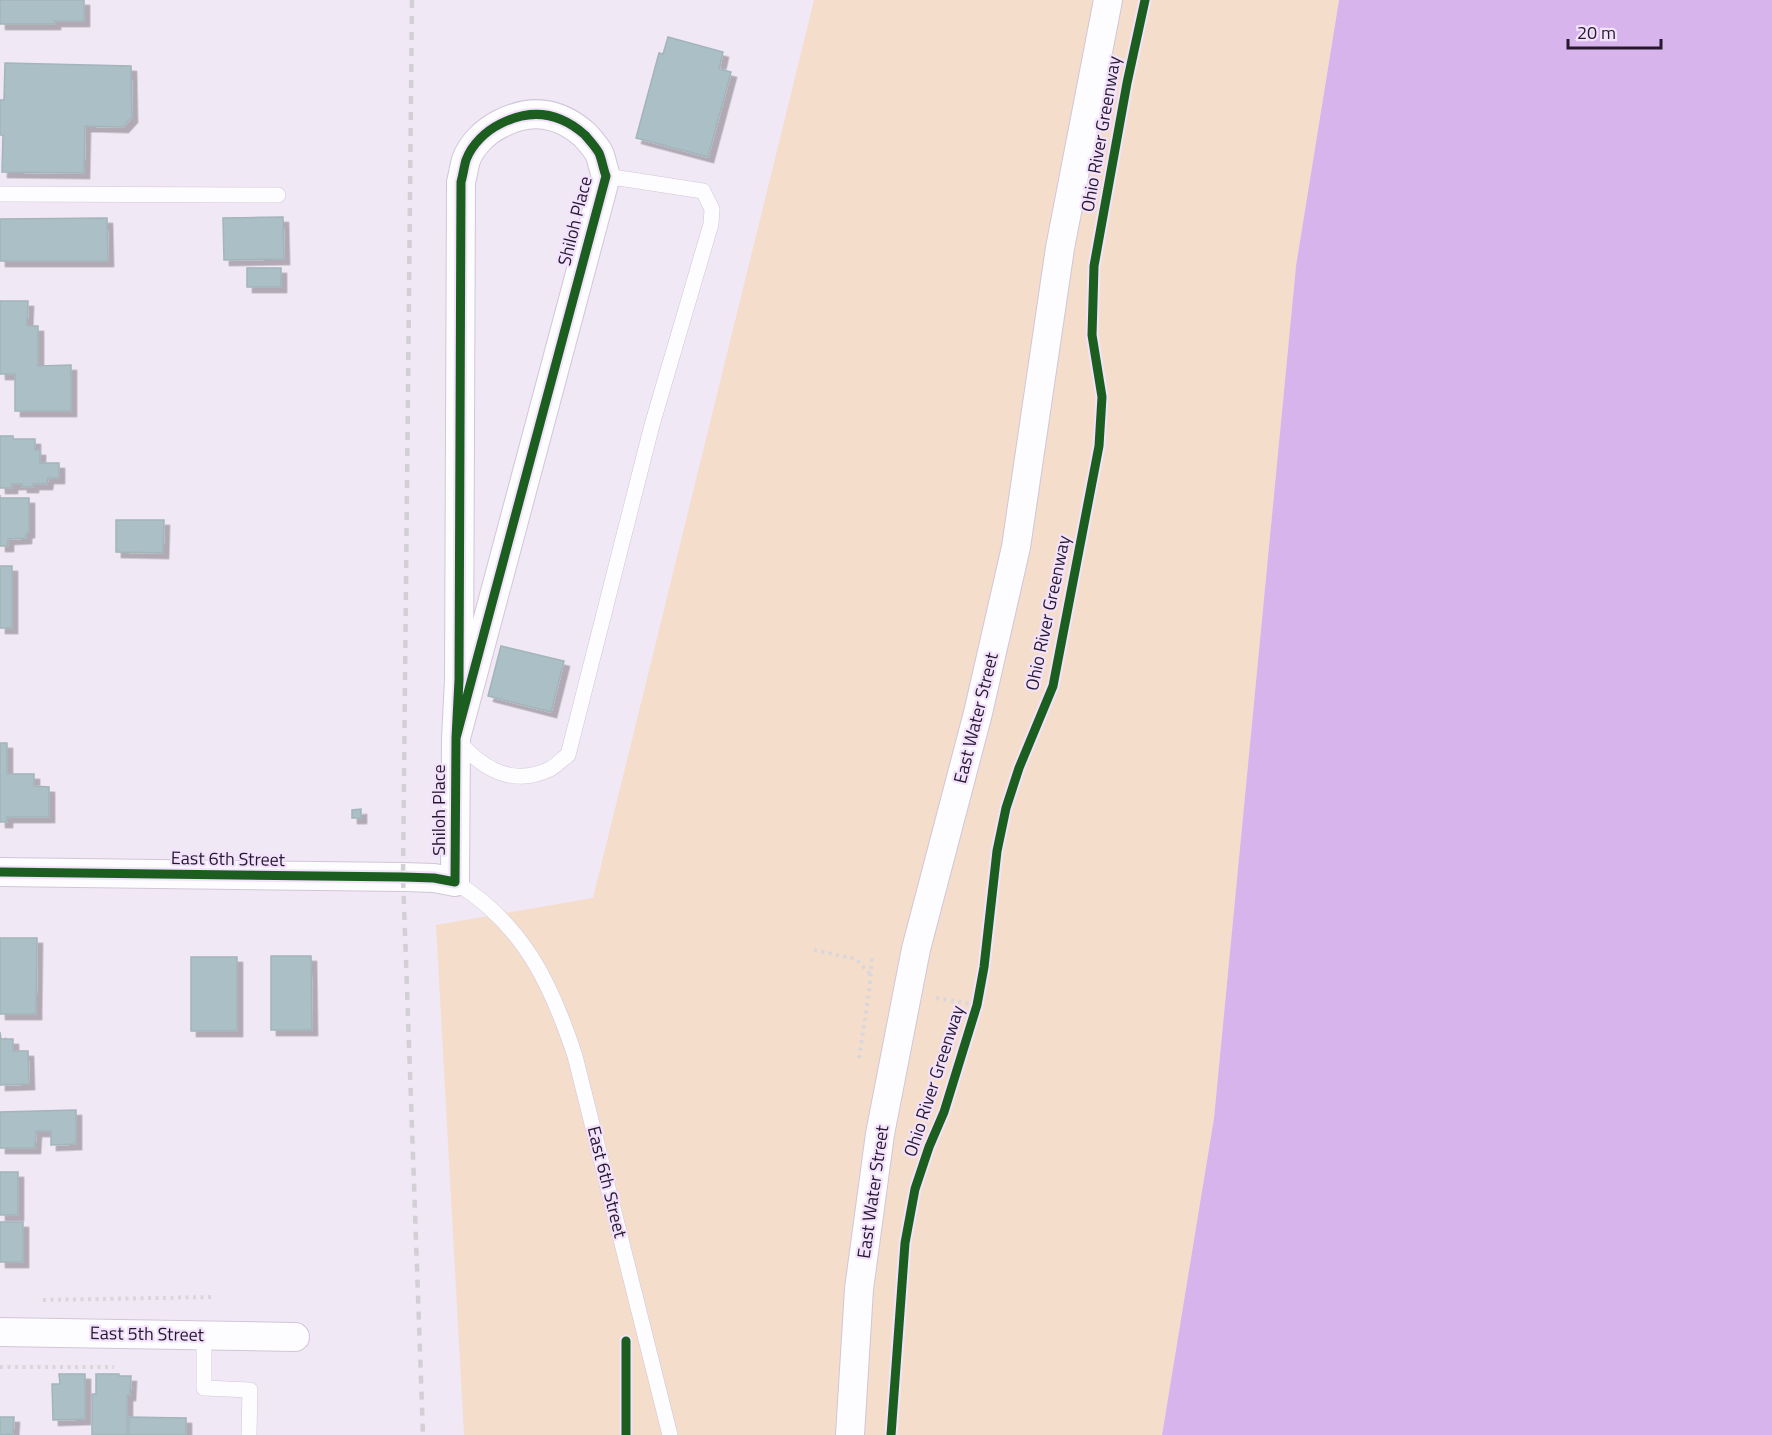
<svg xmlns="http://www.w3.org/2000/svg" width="1772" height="1435" font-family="'Titillium Web',sans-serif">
  <defs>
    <filter id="shadow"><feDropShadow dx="5.5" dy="5.5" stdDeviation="0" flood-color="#0004"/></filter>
  </defs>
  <rect width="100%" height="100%" fill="#f1e8f6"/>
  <path fill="#f5ddcb" d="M814 0H1339L1296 266 1214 1118 1162 1435H464L436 925 593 898Z"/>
  <path fill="#d8b4ed" d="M1339 0H1772V1435H1162L1214 1118 1296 266Z"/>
  <path fill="#aac0c6" stroke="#a3b4ba" stroke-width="1.5" filter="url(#shadow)" d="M0 0H84V21H55V24H0Z
    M668 37 723 52 719 69 731 72 708 157 636 138 659 53 663 54Z
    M5 63 131 66 132 117 123 127 85 126 84 173 2 172 3 135H0V100H4Z
    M283 217 284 259 224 260 223 218Z
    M107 218 108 261H0V219Z
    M247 268H281V287H247Z
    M0 301H28L27 326H38V366L71 365V411H15V374H0Z
    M0 436H13V439H35V450H40V463H59V478H48L47 484H33V487H22V484H12V488H0Z
    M0 495V498H29V532L26 533V538L8 539V546H0Z
    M116 520H164L163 553 116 552Z
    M0 566H12V628H0Z
    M501 646 564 661 551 712 488 696Z
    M0 743H7V774H34V786L49 787V817H7V822H0Z
    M361 809V818H352V810Z
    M0 938H37L36 1014H0Z
    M271 956H311L312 1030H271Z
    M191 957H237V1031H191Z
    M0 1032 1 1039H13V1051H28L29 1084 0 1085Z
    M76 1110V1144L51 1145V1131H36L35 1148H0V1112Z
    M0 1172H18V1215H0Z
    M0 1222H23V1262H0Z
    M59 1374H85V1419L53 1420 52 1384H60Z
    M96 1374H119V1376H131L130 1395H127V1435H92V1394H96Z
    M0 1417H14L13 1434 0 1435Z
    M129 1417 186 1418V1435H129Z"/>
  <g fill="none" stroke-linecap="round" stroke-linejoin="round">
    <defs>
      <path id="lane" d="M0 194 278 195
        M458 741C483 769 512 787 550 769 556 766 562 759 568 755L652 425 711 224 712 209 703 191 606 176
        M455 882C523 924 551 983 575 1056L670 1435
        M204 1334V1388L250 1390 249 1435"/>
      <path id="street" d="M0 872 403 877 434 878 455 882 456 738 459 680 461 182C463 175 464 167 466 160 472 144 486 131 500 124 531 108 559 112 585 135 590 141 595 146 599 153 602 160 603 168 606 176L456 738
        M0 1332 295 1337
        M850 1435 859 1289 880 1134 916 949 978 713 1016 547 1060 248 1108 0"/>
    </defs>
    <use href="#lane" stroke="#d1c6d8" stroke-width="16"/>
    <use href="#street" stroke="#d1c6d8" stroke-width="30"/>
    <path stroke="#d9d6dc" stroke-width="4" stroke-dasharray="3 4.5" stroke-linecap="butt" d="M814 950 856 959 870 974
      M936 998 977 1005
      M859 1058 870 985 872 958
      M43 1300 213 1297
      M0 1367H114"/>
    <use href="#lane" stroke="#fdfcfe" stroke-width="15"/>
    <use href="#street" stroke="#fdfcfe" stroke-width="28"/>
    <path stroke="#d2cfd5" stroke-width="4.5" stroke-dasharray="8 8" stroke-linecap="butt" d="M412 0 403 877 423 1435"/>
    <defs>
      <path id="cycleway" d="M0 872 403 877 434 878 455 882 456 738 459 680 461 182C463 175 464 167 466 160 472 144 486 131 500 124 531 108 559 112 585 135 590 141 595 146 599 153 602 160 603 168 606 176L456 738
        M626 1341V1435
        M891 1435 905 1243 915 1189 929 1147 944 1112 977 1005 984 967 997 851 1006 808 1019 768 1053 686 1099 446 1102 397 1092 335 1094 266 1127 83 1145 0"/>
    </defs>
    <use href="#cycleway" stroke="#f2e2fc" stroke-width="13"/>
    <use href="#cycleway" stroke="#1b5e20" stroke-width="9"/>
  </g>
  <g text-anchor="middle" stroke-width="4.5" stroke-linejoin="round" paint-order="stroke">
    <g font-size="18" fill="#27182f" stroke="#f2e2fc">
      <text transform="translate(1101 134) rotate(-80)" y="6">Ohio River Greenway</text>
      <text transform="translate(575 221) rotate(-76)" y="6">Shiloh Place</text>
      <text transform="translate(1048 613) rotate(-78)" y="6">Ohio River Greenway</text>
      <text transform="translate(976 718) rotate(-76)" y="6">East Water Street</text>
      <text transform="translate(439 810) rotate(-90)" y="6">Shiloh Place</text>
      <text transform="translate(228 859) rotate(1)" y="6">East 6th Street</text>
      <text transform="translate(934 1081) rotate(-72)" y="6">Ohio River Greenway</text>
      <text transform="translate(607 1182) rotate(76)" y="6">East 6th Street</text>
      <text transform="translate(873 1192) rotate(-82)" y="6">East Water Street</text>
      <text transform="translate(147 1334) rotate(1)" y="6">East 5th Street</text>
    </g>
  </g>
  <path d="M1568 39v9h93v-9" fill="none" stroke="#27182f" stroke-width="3"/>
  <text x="1577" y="39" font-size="18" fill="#27182f" stroke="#f2e2fc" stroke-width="4.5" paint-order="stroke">20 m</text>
</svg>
